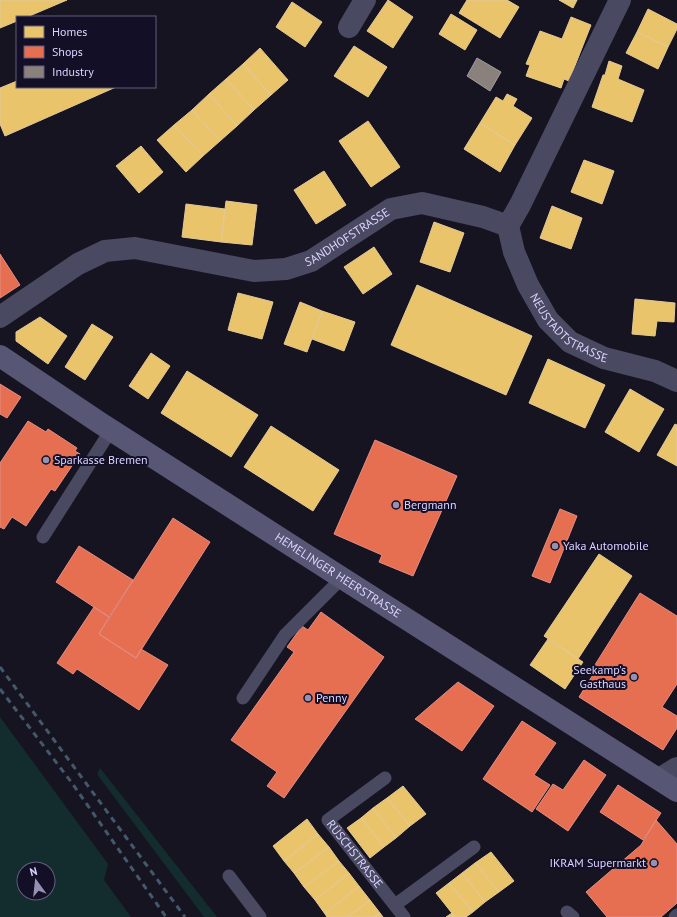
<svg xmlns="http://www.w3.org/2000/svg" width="677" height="917" font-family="'PT Sans',sans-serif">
  <rect width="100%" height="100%" fill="#161421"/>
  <path fill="#132c2d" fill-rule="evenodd" d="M0 717 108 864 104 880 131 917H0ZM24 869H48V893H24Z
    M100 768 217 917H204L97 774Z"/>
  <path fill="#e9c46a" stroke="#e4c997" d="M0 0H67L27 17H17V21L0 28Z
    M388 0 413 17 393 48 367 31Z
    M467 0H507L519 7 500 38 459 13Z
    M559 0H577L573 8Z
    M292 2 322 22 305 47 276 27Z
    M648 9 677 24V29L668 47 637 32Z
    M451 14 477 30 465 50 439 34Z
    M571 17 591 25 569 81 564 79 561 88 526 76 530 65 526 64 540 31 562 39Z
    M637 32 668 47 658 69 626 53Z
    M354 46 387 67 368 97 334 76Z
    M260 48 288 80 271 95 243 64Z
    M609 61 622 66 618 79 644 90 632 122 592 107 603 75H605Z
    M243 64 271 95 254 110 226 79Z
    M226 79 254 110 237 126 209 94Z
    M17 81V87H116L5 136 0 124V88Z
    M209 94 237 126 220 141 192 110Z
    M507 94 517 99 513 106 532 118 515 145 480 123 496 97 503 101Z
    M192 110 220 141 203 156 174 125Z
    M368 121 400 167 371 187 339 141Z
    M480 123 515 145 500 172 464 149Z
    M174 125 203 156 186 172 157 140Z
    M141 146 163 172 139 193 116 166Z
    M584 160 614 171 602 204 571 192Z
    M324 171 346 205 316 224 294 190Z
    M226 201 257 205 252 245 221 242Z
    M186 204 225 209 221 242 182 237Z
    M552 206 582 218 571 249 540 238Z
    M434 222 464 233 450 272 420 262Z
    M374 247 392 274 363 294 344 267Z
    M417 285 532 336 506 395 391 345Z
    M238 293 273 302 262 339 228 330Z
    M635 299 675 303 674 322 657 321 655 336 632 334Z
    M300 302 322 311 307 352 284 344Z
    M322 311 355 322 344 351 312 339Z
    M40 317 67 336 48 364 16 341V332Z
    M92 324 113 337 85 380 65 367Z
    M151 353 170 366 148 399 129 386Z
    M548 359 605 385 585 428 529 403Z
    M187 371 258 415 231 457 161 413Z
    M630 389 664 409 639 452 605 432Z
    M675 424 677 425V466L657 455Z
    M271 426 339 470 313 511 244 467Z
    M599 554 632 576 578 659 544 636Z
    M548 639 583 662 565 689 530 665Z
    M403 786 426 814 410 826 387 798Z
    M387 798 410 826 396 838 373 808Z
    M373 808 396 838 384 847 361 818Z
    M361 818 384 847 370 858 347 828Z
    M307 819 318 834 284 861 273 846Z
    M318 834 329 847 294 873 284 861Z
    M329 847 339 861 304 887 294 873Z
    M491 852 514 881 499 892 475 863Z
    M339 861 349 873 315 900 304 887Z
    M475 863 499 892 485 902 462 873Z
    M349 873 359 886 325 914 315 900Z
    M462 873 485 902 473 912 449 883Z
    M449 883 473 912 466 917H455L436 893Z
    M359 886 370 900 348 917H327L325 914Z
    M370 900 380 913 374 917H348Z
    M380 913 383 917H374Z
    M452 913 455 917H446Z"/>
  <path fill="#e76f51" stroke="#e38d85" d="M0 254 20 285 0 298Z
    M0 384 21 397 7 418 0 414Z
    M28 421 46 432 48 429 77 448 75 451 80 454 55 491 51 489 26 526 12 517 4 529 0 527V463Z
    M375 440 457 476 413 576 379 562 382 555 334 534Z
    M560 509 577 516 550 583 532 576Z
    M173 518 210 542 136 658 99 634Z
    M79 546 133 580 109 617 56 582Z
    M640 593 677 616V684L662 707 677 716V728L663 750 579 697 596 670 593 668Z
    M94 607 109 617 99 634 136 658 141 649 168 665 139 710 77 669 73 674 57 663Z
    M321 612 384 657 284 798 267 786 277 772 231 740 294 652 287 647 302 626 308 630Z
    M458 682 494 706 462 751 415 719Z
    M522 721 556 743 534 775 550 785 532 812 483 779Z
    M584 760 606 775 568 831 536 809 553 784 563 790Z
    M618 785 661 813 643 840 600 812Z
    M656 820 677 844V903L661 917H607L586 892 641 845Z"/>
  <path fill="#8a817c" stroke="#a29aa3" d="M477 58 501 72 490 91 467 76Z"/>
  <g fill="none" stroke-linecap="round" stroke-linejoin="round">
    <g stroke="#4a4962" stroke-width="13">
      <path d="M43 537 111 430"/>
      <path d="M243 698 285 635 342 578"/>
      <path id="s1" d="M385 778 328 820 404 917"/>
      <path d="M229 876 260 917"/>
      <path d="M395 905 474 847"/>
      <path d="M567 912 573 917"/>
      <path d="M675 917 677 915"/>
    </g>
    <g stroke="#4a4962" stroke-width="22">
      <path d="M349 27 365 0"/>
      <path d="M508 226 520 205 620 0"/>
      <path id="s2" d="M508 226 514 252 528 285 548 320 570 342 604 358 655 371 677 381"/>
      <path id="s3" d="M0 317 78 264 105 251 135 248 254 271 286 269 311 261 391 209 422 203 483 217 508 226"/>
      <path d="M659 779 677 768"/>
    </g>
    <path stroke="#575674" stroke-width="22" id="s4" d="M0 356 100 423 342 578 677 791"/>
    <path stroke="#43596b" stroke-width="3" stroke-dasharray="6 5" stroke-linecap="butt" d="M0 667 185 917
      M0 689 72 783 166 917"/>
  </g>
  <g fill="#9591b1" stroke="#130f26" stroke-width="1.5">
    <circle cx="46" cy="460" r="4"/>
    <circle cx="396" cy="505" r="4"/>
    <circle cx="555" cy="546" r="4"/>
    <circle cx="634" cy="677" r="4"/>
    <circle cx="308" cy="698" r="4"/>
    <circle cx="654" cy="863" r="4"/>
  </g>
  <g text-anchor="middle" stroke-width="4" stroke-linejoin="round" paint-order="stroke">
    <g font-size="12" fill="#d9d4ff" stroke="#130f26">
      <text dy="4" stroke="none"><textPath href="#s3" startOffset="377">SANDHOFSTRASSE</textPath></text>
      <text dy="4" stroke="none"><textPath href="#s2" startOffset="124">NEUSTADTSTRASSE</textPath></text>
      <text dy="4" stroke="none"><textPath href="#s4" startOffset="403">HEMELINGER HEERSTRASSE</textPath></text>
      <text dy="4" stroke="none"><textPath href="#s1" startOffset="114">RÜSCHSTRASSE</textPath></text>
    </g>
    <g font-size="12" fill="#d9d4ff" stroke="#130f26" text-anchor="start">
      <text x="54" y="464">Sparkasse Bremen</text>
      <text x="404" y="509">Bergmann</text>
      <text x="563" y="550">Yaka Automobile</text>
      <text x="626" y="674" text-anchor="end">Seekamp's<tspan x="626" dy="14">Gasthaus</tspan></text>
      <text x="316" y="702">Penny</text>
      <text x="646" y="867" text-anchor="end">IKRAM Supermarkt</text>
    </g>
  </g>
  <rect x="16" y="16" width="140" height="72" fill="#130f26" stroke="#625e7d"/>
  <rect x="24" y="26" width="20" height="12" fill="#e9c46a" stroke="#625e7d"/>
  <text x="52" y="36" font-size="12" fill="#d9d4ff">Homes</text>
  <rect x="24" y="46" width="20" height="12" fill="#e76f51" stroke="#625e7d"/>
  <text x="52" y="56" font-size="12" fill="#d9d4ff">Shops</text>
  <rect x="24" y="66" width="20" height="12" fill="#8a817c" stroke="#625e7d"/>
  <text x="52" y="76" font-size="12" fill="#d9d4ff">Industry</text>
  <g transform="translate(36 881) rotate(345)"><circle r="19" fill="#130f26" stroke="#625e7d"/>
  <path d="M0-3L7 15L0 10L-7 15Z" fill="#9591b1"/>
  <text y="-6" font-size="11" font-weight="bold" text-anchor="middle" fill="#d9d4ff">N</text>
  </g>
</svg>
